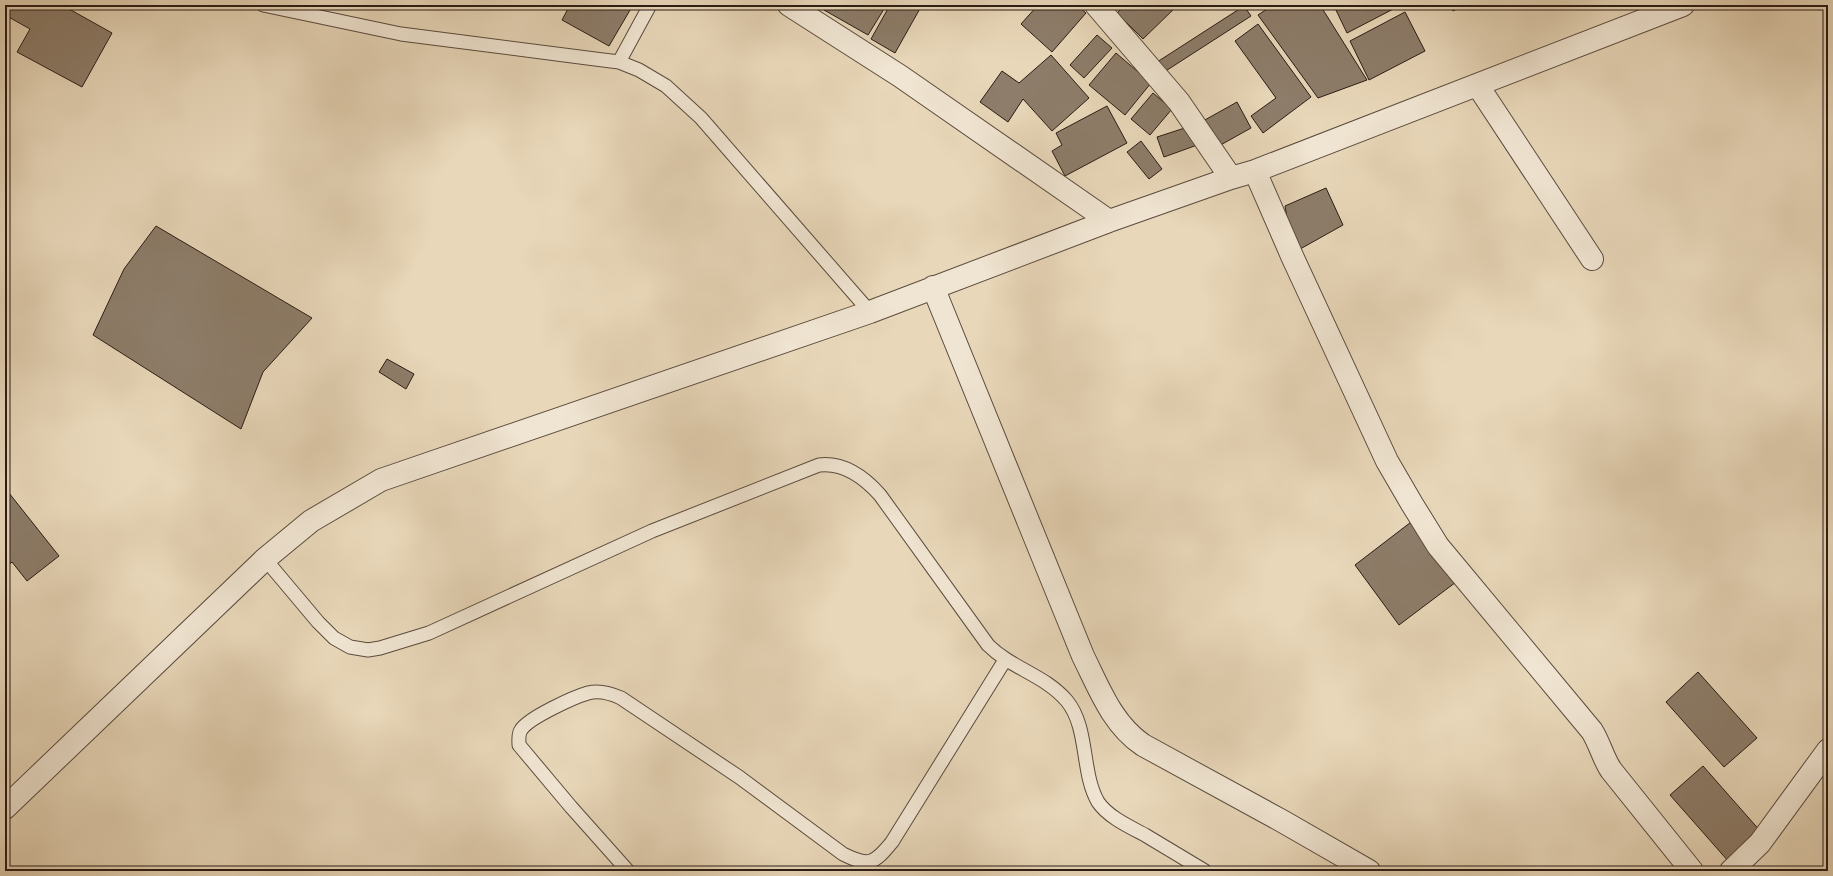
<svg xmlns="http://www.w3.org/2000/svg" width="1833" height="876" font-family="'Libre Caslon Text',serif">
  <rect width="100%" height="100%" fill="#e8d7b9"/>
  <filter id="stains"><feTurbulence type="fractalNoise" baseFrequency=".005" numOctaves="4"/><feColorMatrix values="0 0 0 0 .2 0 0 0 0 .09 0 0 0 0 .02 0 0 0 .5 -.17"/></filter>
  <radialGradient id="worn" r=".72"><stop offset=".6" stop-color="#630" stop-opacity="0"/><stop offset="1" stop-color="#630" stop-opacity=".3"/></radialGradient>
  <path fill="#8d7d6a" stroke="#2a1c15" d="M5 5H62L112 33 82 87 17 52 30 29 5 15Z
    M570 5H633L609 46 562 20Z
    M827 5H877L884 9 868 35 824 10Z
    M890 5H922L895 53 871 39Z
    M1038 5H1077L1086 13 1052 52 1021 24Z
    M1125 5H1178L1143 39 1117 13Z
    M1273 5H1320L1367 80 1318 98 1258 15Z
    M1336 5H1401L1347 33 1334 6Z
    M1450 5H1464L1453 11Z
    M1244 6 1251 16 1161 74 1154 64Z
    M1405 12 1425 51 1369 80 1350 41Z
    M1258 24 1311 97 1263 133 1251 116 1276 98 1235 41Z
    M1097 35 1112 48 1084 78 1070 65Z
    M1116 53 1151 83 1125 115 1089 85Z
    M1051 55 1089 98 1052 131 1023 99 1008 122 980 102 1002 71 1019 83Z
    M1153 93 1172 109 1150 135 1131 119Z
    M1237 102 1251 128 1217 147 1203 121Z
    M1107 106 1127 143 1065 176 1052 151 1062 145 1056 133Z
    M1194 125 1200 144 1164 157 1157 137Z
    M1141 141 1162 169 1149 179 1127 152Z
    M1326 188 1343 225 1293 253 1285 206Z
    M156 226 312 318 263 372 241 429 93 335 124 269Z
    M387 359 414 374 406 389 379 372Z
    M5 488 59 556 27 581 12 562 5 568Z
    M1415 519 1460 579 1399 625 1355 565Z
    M1698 672 1757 738 1724 767 1666 702Z
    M1703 766 1762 833 1729 862 1670 795Z"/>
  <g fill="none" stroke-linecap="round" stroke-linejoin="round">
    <defs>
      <path id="service" d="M263 5 401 34 603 60 619 62 639 70 666 86 701 118 870 312
        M619 62 650 5
        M265 559 318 622 334 638 350 647 368 650 380 648 429 633 652 531 819 465C844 462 864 477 880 495L988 645C1012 669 1045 675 1067 701 1089 728 1081 773 1098 802 1108 817 1130 827 1145 835 1165 847 1185 859 1205 871
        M628 871 571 807 519 745C519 739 518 734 521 730 528 718 574 697 588 693 599 690 610 693 621 698L739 777 843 854C869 867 874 864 892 842L1005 660"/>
      <path id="minor" d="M789 5 900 76 1109 221
        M1096 5 1179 102 1231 178
        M1478 86 1592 259
        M1255 171 1292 256 1387 461 1412 504 1438 546 1592 731C1600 744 1603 758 1611 770L1692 871
        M933 287 1083 656C1099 688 1112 724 1143 745L1282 821 1369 871
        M5 808 265 559 311 521 381 480 870 312 1109 221 1231 178 1255 171 1683 5
        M1731 871 1760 843 1828 750"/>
    </defs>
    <use href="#service" stroke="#5a4b3e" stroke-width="15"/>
    <use href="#minor" stroke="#5a4b3e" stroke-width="24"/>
    <use href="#service" stroke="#f0e5d2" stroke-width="13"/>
    <use href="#minor" stroke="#f0e5d2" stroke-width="22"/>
  </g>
  <rect width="1833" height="876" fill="none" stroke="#e8d7b9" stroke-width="20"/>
  <rect x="6" y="6" width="1821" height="864" fill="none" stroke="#2a1c15" stroke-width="2"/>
  <rect x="10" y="10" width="1813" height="856" fill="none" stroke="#2a1c15"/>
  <rect width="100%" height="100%" filter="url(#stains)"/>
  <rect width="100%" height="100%" fill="url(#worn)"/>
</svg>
